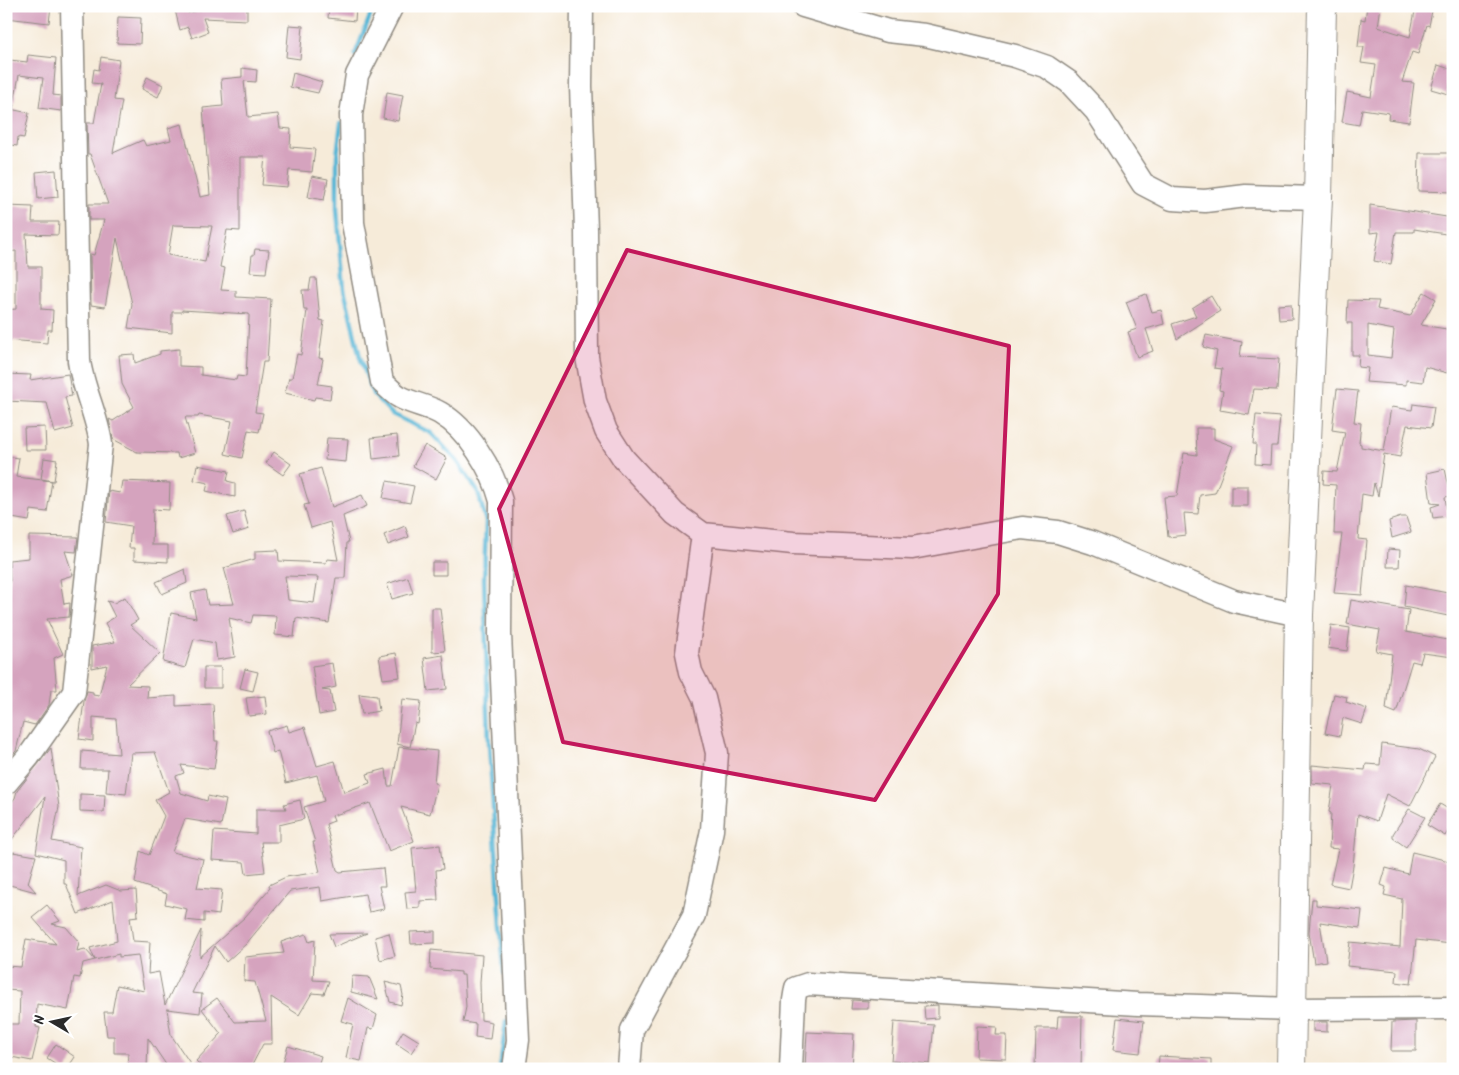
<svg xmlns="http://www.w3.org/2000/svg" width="1459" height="1075" font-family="Kalam,sans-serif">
  <rect width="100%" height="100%" fill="#fff"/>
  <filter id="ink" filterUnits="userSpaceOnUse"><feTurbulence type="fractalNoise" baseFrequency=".02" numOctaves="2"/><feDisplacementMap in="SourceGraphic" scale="10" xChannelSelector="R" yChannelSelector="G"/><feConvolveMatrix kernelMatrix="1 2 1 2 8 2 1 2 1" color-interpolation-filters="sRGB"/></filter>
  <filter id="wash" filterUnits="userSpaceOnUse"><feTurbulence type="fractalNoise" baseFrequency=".0096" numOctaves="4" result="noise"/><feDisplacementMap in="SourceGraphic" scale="20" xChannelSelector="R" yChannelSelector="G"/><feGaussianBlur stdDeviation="1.12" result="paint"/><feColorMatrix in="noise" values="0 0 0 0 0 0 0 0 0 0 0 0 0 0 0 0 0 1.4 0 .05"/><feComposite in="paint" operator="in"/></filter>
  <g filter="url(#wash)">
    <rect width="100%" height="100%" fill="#f6ebd9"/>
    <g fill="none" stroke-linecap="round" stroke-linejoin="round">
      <path stroke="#57b6d5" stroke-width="4.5" d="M355 55 374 6
        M341 123 337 156V210L344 289 360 357 373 394 392 414 431 433 457 461 478 492 486 522 484 580 489 745 504 973
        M500 1069 506 1021"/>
    </g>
    <g id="blocks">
      <path fill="#d5a3be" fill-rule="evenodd" d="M6 6H51L49 23 6 18Z
        M174 6H186L188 13 215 6H247V20L203 18 208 32 192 38 188 27 180 30Z
        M329 6H356L355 21 328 18Z
        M1367 6H1381L1378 27 1410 37 1416 6H1433L1429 26 1427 25 1418 54 1412 52 1402 82 1414 83 1409 122 1388 119 1389 113 1362 109 1359 125 1342 122 1347 92 1371 97 1376 65 1361 63 1364 47H1358L1361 19 1365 20Z
        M118 17 141 18 140 44 117 43Z
        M289 25 303 26 300 59 286 57Z
        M28 55 56 58 53 95 61 96V111L39 108 43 78 19 75 13 110 10 109 29 113 24 138 18 137 17 146 6 144V72L10 60 27 62Z
        M101 57 119 60 114 100 122 101 113 153 143 140 146 146 171 140 168 128 182 124 200 197 210 195 203 108 223 106 221 79 242 77V68L257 70 256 82 244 81 248 117 278 114 280 128 291 129 290 147 315 149 312 172 289 170 287 187 262 185 265 157H240V231L227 230 220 267 225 268 221 290 236 291V297L271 299 267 362H263L255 412 263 413 259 432 248 430 242 458 225 454 232 421 199 415 198 417H185L195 453 178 458 177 453 137 452 113 439 109 419 113 421 134 407 122 384 119 355 134 354 135 363 160 354V351L179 349V366L201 367V375L236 380 237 376 246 377 249 317V314L182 310V312H172V333L128 328 132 304 117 238 105 307 91 305 90 254 94 255 104 220H89V204H108L90 154H88L87 123H94L101 84 92 83 94 69 99 70ZM173 225 212 226 205 262 168 255Z
        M1438 65 1453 70 1448 94 1431 89Z
        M293 73 322 82 318 93 290 87Z
        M147 77 163 85 158 97 142 89Z
        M387 92 403 95 398 121 383 118Z
        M1419 153H1453V192L1418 191Z
        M56 170 58 197 38 199 36 172Z
        M312 176 328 179 324 200 308 197Z
        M1370 205 1453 218 1452 235 1414 229V232H1396L1391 264 1374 261 1379 232 1370 233Z
        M6 206 33 207 32 222H59L58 235 26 234 28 267H41V309L53 310 52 330H48L47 343 6 340V310L16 309V251L6 252Z
        M255 249 269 250 266 273 250 272 252 255H254Z
        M311 278H316L320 320 324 321 319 358 323 359 318 384 332 386 330 399 315 397 314 400 285 393 289 378H292L297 354 301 355 307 310H304L302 290H309Z
        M1424 292 1436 299 1421 325 1453 330V353L1447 373 1425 367 1423 382 1406 380V385L1366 382 1368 368 1358 367 1359 355H1352V323H1347L1348 300 1379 301 1377 309 1410 316ZM1368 325 1394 330 1391 358 1368 355Z
        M1146 294 1152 312 1161 310 1164 324 1146 329 1153 351 1137 357 1128 332 1137 329 1126 302Z
        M1211 296 1220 311 1177 339 1172 324 1196 316 1192 308Z
        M1291 304 1292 319 1279 320 1278 305Z
        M1206 335 1242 342 1240 357 1279 359 1277 390 1254 389 1249 415 1220 410 1223 391 1219 390 1222 369 1214 368 1217 351 1203 347Z
        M6 374 31 375 30 380 68 374 72 396 65 397 73 428 55 433 47 403 6 401Z
        M1337 389 1358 391 1354 422 1361 423 1359 443 1361 444V447L1384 451 1391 407 1412 410 1413 404 1434 407 1431 428 1407 425 1400 457 1384 454 1378 496 1374 483 1372 496 1362 494 1358 539 1367 540 1362 595 1334 593 1342 534H1334L1336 485 1323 484 1324 471 1337 472 1345 432 1332 430Z
        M1256 415 1280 417 1277 446H1271L1270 465 1255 464 1256 444H1253Z
        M45 427 46 450H25L24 428Z
        M1196 428H1214V439L1233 446 1215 493 1200 495 1198 514 1184 513 1186 535 1168 537 1164 497 1177 496 1184 453 1197 455Z
        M397 435 399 456 373 459 371 438Z
        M327 438 348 439 346 462 325 460Z
        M425 445 447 458 436 479 413 466Z
        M274 452 291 464 283 475 266 463Z
        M6 456 19 458 16 477 52 481 47 512 31 510 29 521 6 517Z
        M44 458 57 460 54 481 41 479Z
        M197 465 229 471 227 481 235 483V497L206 491 208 483 194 480Z
        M321 468 332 507 362 495 367 506 343 516 349 542H347L345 578H336L329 623 296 618 294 637 275 635 276 616 253 615 251 623 229 618 235 657 217 660 215 643 194 639 185 668 163 662 171 613 196 618 191 593 205 590 208 605 234 604 224 568 255 559V551L278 550 279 561 326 563 327 559 338 560 330 522 311 528 304 505 309 504 300 474ZM285 576 318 577 314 603 288 600Z
        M1445 469 1451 496 1445 497 1448 516 1433 518 1431 507 1440 504 1431 503 1427 473Z
        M122 481 170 483 169 510 153 509 152 545H168V562L134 560V548H129L131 526 106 522 109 491 120 493Z
        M387 481 414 486 410 503 383 498Z
        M1231 486H1248V506H1231Z
        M244 511 249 529 233 534 227 516Z
        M1401 517H1406L1411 532 1392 538 1389 521Z
        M405 526 409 537 388 545 384 535Z
        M29 536 78 537 76 552 65 551 73 575 60 579 64 604 70 603 69 617 47 619 63 654 54 658 57 690H51L49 705 35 725 23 722 16 751 6 762V677L9 678 6 624 9 613V581H10L9 560 29 558Z
        M1388 549 1400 550 1399 567H1387Z
        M432 562H446V575H432Z
        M185 569 187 583 162 594 156 582Z
        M408 577 413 593 392 599 387 584Z
        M1406 585 1453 594V617L1404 607Z
        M125 597 138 620 130 625 160 653 127 685 148 686 147 698 176 696V706L213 704 215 741H218L214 769 181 765 184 773 176 776 181 793 207 801 208 796 226 800 221 825 185 819 172 852 203 859 197 888 222 890 219 915 204 913V922L185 920 187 909 165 904 167 894 135 883 140 851 149 855 164 816 155 800 169 792 155 752 131 753 126 794 106 792 108 769H81L82 751 119 754 116 719 93 717V741L79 739 84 701 87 691 93 692V695L99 696 107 665 92 668V646L115 642 105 623 115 617 107 601 114 603Z
        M1351 600 1409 610 1406 632 1453 641V657L1423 653 1420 663 1412 661 1396 713 1386 709 1392 654 1376 651 1380 630 1347 624Z
        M432 608H440L445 651 432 652Z
        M1331 625 1350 628 1347 651 1328 648Z
        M396 653 400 677 383 679 379 656Z
        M443 655 447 689 428 691 424 658Z
        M332 663 336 687 322 690 330 691 334 712 319 715 312 666Z
        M204 667H221V688H204Z
        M245 669 258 672 253 691 240 688Z
        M359 694 377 696 379 711 362 714Z
        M1334 694 1347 697 1346 702 1367 709 1362 724 1343 718 1340 736 1325 733Z
        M265 696 267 714 249 716 246 698Z
        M402 699 421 701 418 724 415 723 410 747 397 744Z
        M287 725 289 732 305 727 317 766 335 761 344 792 370 783 367 774 386 769 388 786H392L399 747 437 751 434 783 437 784 430 814 401 807 414 841 389 851 370 803 332 816 334 821 326 824 337 870 340 872 383 868 385 886H379L384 909 369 912 365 894 322 901 320 887 290 891 246 944 226 962 215 946 192 993 202 994 200 1013 167 1009 171 1035 190 1063 182 1069H169L148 1038 147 1069H127L128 1053H114V1036H107L104 1012H112L117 985 144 991 138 955 119 957V954L83 963 80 978 74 977 68 1010 37 1004 36 1027 40 1028 32 1061 6 1056V1024H19L20 991 6 990V966L21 967 26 939 56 944 32 917 47 905 60 921 52 924 66 927 79 942 77 951 85 949 95 960 90 948 117 941 113 900 78 914 66 884H64V860L36 853 45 797 6 847V809L15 798 17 791 51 748 59 807 52 841 81 847 78 896 106 885 121 891 136 890 138 916 130 917 133 941 150 942 148 974 159 972 165 1005 201 930 200 957 245 917 270 888 269 885 286 877 320 872 313 842H315L304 807 324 801 317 775 286 783 278 751 273 753 267 731Z
        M1382 744 1419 749 1435 757 1410 806 1386 794 1377 821 1358 814 1353 866 1349 888 1330 884 1338 849 1329 848 1331 813 1329 812 1333 785 1312 783V765L1365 770 1366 764 1380 765Z
        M80 794 105 795 104 812 80 811Z
        M300 800 304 819 279 825V842H261L265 872 246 874 244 862 212 860 214 831 256 834V809H286L284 804Z
        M1440 804 1453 812V823L1445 836 1427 825Z
        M1409 809 1425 817 1406 847 1393 838V834Z
        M440 845 443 869 436 870 438 900 420 901V908L407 909 405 892 416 891 412 848Z
        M13 852 36 856 28 883 36 892 6 884V867L10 868Z
        M1412 852 1453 862V931L1451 944 1416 940 1411 984 1396 982 1397 971 1347 966 1350 942 1400 947 1402 899 1384 895 1386 887 1381 885 1386 868 1408 874Z
        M1312 899H1316V905L1362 910 1360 928 1320 922 1326 961 1314 963 1309 932Z
        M435 931V943L411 944 410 932Z
        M367 933 334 947 329 934Z
        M389 933 395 956 380 960 375 937Z
        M306 934 309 942 315 940 313 980 329 981 324 994 312 993 299 1015 271 997 272 1044H263L250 1069H205L196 1061 221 1034 202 1009 217 998 235 1022 266 1021 255 982 244 981 245 957 284 953 281 942Z
        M431 950 482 955 480 982 481 1020 492 1022 490 1039 475 1037 476 1024 463 1022 466 1007 464 975H461V972L430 969Z
        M352 976 369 977 378 999 351 992Z
        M385 982 401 986 403 995 401 1005 390 1002Z
        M348 998 377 1015 373 1029 368 1028 361 1061 346 1058 353 1024 341 1021Z
        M852 1000 868 1001V1009H851Z
        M938 1005V1018L925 1019 924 1006Z
        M1058 1016H1082L1081 1069H1035L1036 1028H1057Z
        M1117 1018 1144 1021 1140 1053 1113 1050Z
        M1416 1021V1051H1391L1392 1022Z
        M894 1022 934 1025 930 1064 891 1061Z
        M1313 1022H1327V1032L1313 1031Z
        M977 1026 997 1027 996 1035H1007L1006 1059 976 1058Z
        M403 1031 419 1041 411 1053 396 1043Z
        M807 1032 854 1034 852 1069 805 1067Z
        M56 1044 75 1057 67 1069H64L47 1058Z
        M288 1046 321 1056 317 1069H290L282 1066Z
        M1159 1056 1211 1059V1069H1158Z"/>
    </g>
  </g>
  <g filter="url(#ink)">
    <use href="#blocks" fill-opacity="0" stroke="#908b82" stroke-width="1"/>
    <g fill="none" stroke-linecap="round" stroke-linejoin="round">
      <defs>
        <path id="minor" d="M392 6 357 75 351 115 353 223 382 382C388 387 394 394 400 397 413 404 428 406 440 413 468 429 493 470 501 501L500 634 518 1040 514 1069
          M582 6 581 86 586 230 587 357 595 401 606 431 624 459 675 514 703 534 793 543 912 548 1022 528 1058 532 1093 543 1234 601 1299 615
          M803 6 888 31 925 35 1015 56 1047 67 1069 82 1096 111 1143 184 1172 199 1205 201 1246 196 1318 198
          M6 783 29 756 74 692 101 444C97 415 83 389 79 361L72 6
          M629 1069 632 1030 694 915 712 830 717 753 704 698 691 672 687 653 703 534
          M791 1069 794 1000 796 988 808 984 1138 1004 1293 1009 1453 1008"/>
        <path id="major" d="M1291 1069 1299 615 1318 198 1322 6"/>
      </defs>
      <use href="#minor" stroke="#908b82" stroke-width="25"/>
      <use href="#major" stroke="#908b82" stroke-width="30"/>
      <use href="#minor" stroke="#fff" stroke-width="22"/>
      <use href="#major" stroke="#fff" stroke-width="28"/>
    </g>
  </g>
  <path fill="#c2185b" fill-opacity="0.2" stroke="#c2185b" stroke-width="4" stroke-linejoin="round" d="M627 250 1009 346 998 594 875 800 563 742 499 509Z"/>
  <rect width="1459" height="1075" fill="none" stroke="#fff" stroke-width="25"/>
  <g transform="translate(52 1022) rotate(279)" stroke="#ffffff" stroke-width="4" paint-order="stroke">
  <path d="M0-4L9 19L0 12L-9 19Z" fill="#2b2b2b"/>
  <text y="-8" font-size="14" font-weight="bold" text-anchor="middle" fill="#2b2b2b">N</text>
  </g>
</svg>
